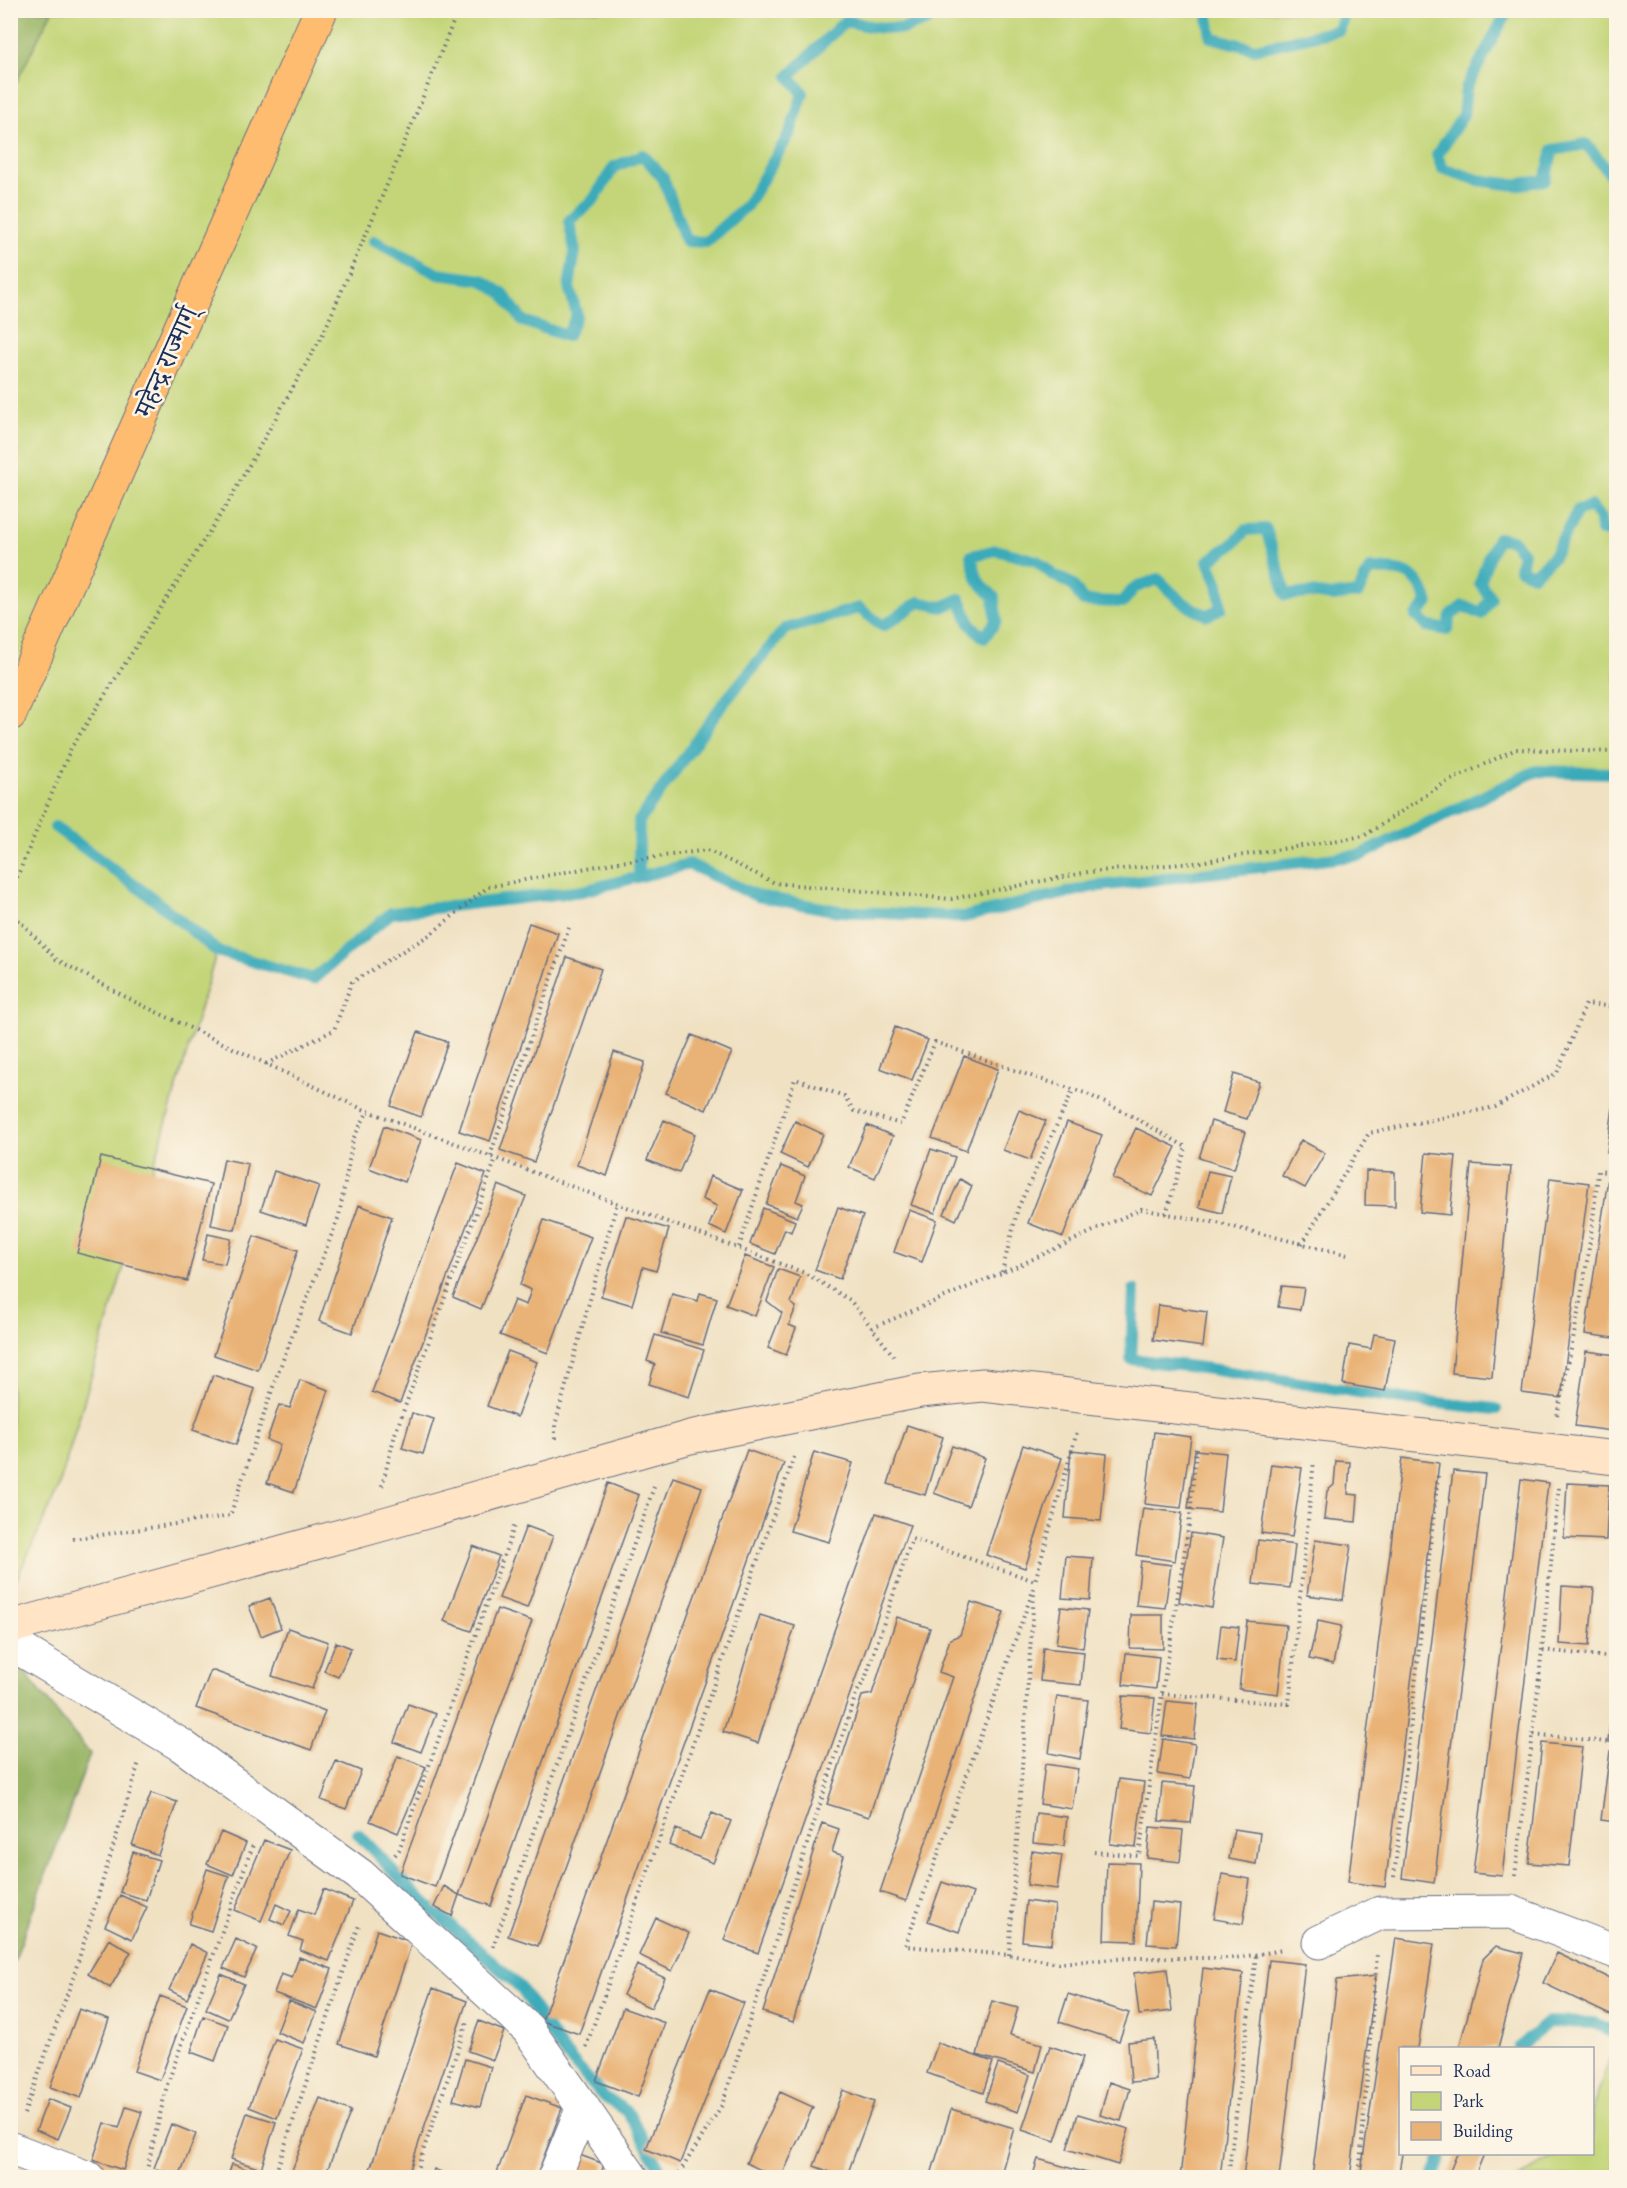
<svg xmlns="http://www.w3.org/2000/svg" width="1627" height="2188" font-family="'EB Garamond','Noto Serif Devanagari',serif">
  <rect width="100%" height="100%" fill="#fcf5e5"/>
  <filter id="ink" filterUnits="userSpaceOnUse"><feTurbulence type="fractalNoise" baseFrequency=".0167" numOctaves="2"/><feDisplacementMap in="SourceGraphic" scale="12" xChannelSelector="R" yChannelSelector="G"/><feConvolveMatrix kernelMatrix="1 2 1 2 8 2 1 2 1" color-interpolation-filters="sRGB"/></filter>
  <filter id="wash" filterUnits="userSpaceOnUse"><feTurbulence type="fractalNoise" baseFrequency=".008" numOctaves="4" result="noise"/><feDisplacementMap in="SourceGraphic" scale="24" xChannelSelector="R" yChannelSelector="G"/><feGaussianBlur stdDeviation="1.35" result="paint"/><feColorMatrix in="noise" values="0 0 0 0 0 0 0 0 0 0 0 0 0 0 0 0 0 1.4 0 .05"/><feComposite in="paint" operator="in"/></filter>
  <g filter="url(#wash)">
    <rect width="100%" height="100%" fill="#f0e1c3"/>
    <path fill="#c3d578" stroke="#6f826b" stroke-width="1.5" d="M52 11H1616V773L1536 771 1361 855 1091 887 964 917 839 911 757 896 689 864 582 891 391 913 313 979 217 951 58 1489 11 1591 10 93Z
      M1610 2058 1616 2062V2177H1519L1558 2154H1592L1593 2107Z"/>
    <path fill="#9ab668" stroke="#5a7263" stroke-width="1.5" d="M11 10 52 11 11 93 10 11Z
      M11 1655 90 1754 11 1970Z"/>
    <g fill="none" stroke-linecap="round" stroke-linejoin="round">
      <path stroke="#3baab9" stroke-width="12" d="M1207 10 1211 37 1255 49 1339 30 1346 10
        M1508 10 1466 88 1463 115 1437 155 1442 168 1478 180 1515 185 1545 180 1553 150 1586 144 1616 181
        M374 241 438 274 482 280 503 294 523 321 567 336 577 315 569 287 575 251 569 221 594 199 614 167 643 155 663 178 686 241 706 242 747 205 790 133 803 93 789 76 845 21 874 27 902 29 928 20 929 10
        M55 827 151 897 217 951 313 979 391 913 582 891 689 864 757 896 839 911 964 917 1091 887 1361 855 1536 771 1616 773
        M639 876V821L722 705 785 629 859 608 883 626 919 602 942 607 960 599 970 624 984 638 996 621 994 597 978 581 971 556 996 550 1037 561 1053 575 1072 584 1083 601 1123 602 1134 588 1158 579C1173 594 1187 609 1208 615L1221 608 1218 584 1208 561 1233 544 1246 530 1266 529 1286 595 1311 593 1332 596 1358 593 1370 569C1402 571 1417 568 1428 603L1416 616 1427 626 1447 630 1451 615 1463 606 1481 614 1491 598 1480 583 1488 558 1498 538 1512 540 1523 553 1520 569 1533 575 1553 557 1578 510 1591 506 1600 518 1601 531 1616 532
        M1134 1290 1131 1359 1210 1369 1410 1400 1496 1409
        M358 1834 415 1894 520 1987 563 2051 604 2097 628 2112 665 2178
        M1519 2048 1548 2022 1594 2023 1616 2033
        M1433 2178 1442 2154"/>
    </g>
    <g id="blocks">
      <path fill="#e9b276" d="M529 923 558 933 490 1141 459 1131Z
        M567 957 601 969 534 1162 500 1150Z
        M895 1027 928 1040 912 1080 880 1068Z
        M418 1032 448 1042 421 1117 391 1106Z
        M692 1035 732 1052 706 1110 666 1093Z
        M614 1052 645 1062 607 1176 577 1165Z
        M964 1056 998 1069 966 1151 932 1138Z
        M1234 1074 1259 1082 1247 1119 1223 1112Z
        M1614 1100H1616V1153L1607 1152Z
        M1019 1110 1046 1121 1030 1160 1003 1150Z
        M664 1120 695 1134 679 1173 647 1160Z
        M795 1121 823 1134 808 1167 780 1154Z
        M1211 1121 1246 1132 1234 1169 1199 1158Z
        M1067 1122 1102 1135 1063 1237 1028 1223Z
        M867 1125 893 1136 875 1178 849 1167Z
        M384 1126 421 1140 405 1182 369 1168Z
        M1136 1128 1176 1147 1152 1196 1112 1178Z
        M1301 1140 1325 1153 1305 1188 1282 1176Z
        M931 1149 955 1157 935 1213 911 1205Z
        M1426 1153 1456 1156 1450 1215 1420 1212Z
        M101 1157 211 1184 187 1281 77 1253Z
        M224 1159 248 1164 235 1230 211 1225Z
        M458 1163 486 1174 400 1403 372 1392Z
        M1471 1164 1511 1167 1492 1377 1452 1373Z
        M781 1166 805 1176 796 1201 803 1204 797 1217 766 1204Z
        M274 1171 319 1186 306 1225 261 1210Z
        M1208 1171 1231 1176 1222 1213 1199 1207Z
        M1366 1171 1395 1172V1206L1365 1205Z
        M710 1176 743 1190 726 1234 709 1226 717 1206 702 1199Z
        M1550 1178 1589 1183 1561 1398 1522 1393Z
        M1608 1178 1616 1179V1319L1614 1338 1585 1334Z
        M960 1179 972 1186 956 1220 944 1214Z
        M498 1185 526 1196 481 1309 453 1297Z
        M359 1205 392 1217 352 1333 319 1321Z
        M838 1207 863 1216 840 1279 815 1270Z
        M763 1208 795 1221 791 1232 785 1229 775 1254 750 1244Z
        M909 1210 937 1220 922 1262 894 1252Z
        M626 1216 669 1229 656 1271 643 1267 632 1305 601 1296Z
        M544 1220 591 1237 548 1353 500 1335 514 1300 526 1305 531 1290 520 1285Z
        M208 1234 231 1239 225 1264 202 1260Z
        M254 1236 298 1250 258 1370 214 1355Z
        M745 1256 774 1267 755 1316 726 1305Z
        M778 1269 800 1277 791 1303 796 1307 789 1325 796 1328 786 1355 768 1348 782 1313 767 1301Z
        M1282 1286 1304 1288 1300 1310 1278 1307Z
        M700 1293 717 1298 703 1345 661 1333 672 1294 698 1301Z
        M1158 1305 1207 1312 1203 1347 1153 1340Z
        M1374 1334 1395 1338 1385 1391 1343 1384 1349 1345 1371 1349Z
        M655 1335 704 1350 689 1397 649 1384 655 1364 647 1361Z
        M508 1351 537 1362 517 1417 487 1406Z
        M1586 1351 1616 1355V1398L1612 1431 1575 1426Z
        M213 1375 255 1389 236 1445 193 1430Z
        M300 1380 329 1390 294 1492 267 1483 280 1445 267 1440 279 1405 290 1408Z
        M412 1413 434 1419 423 1454 402 1448Z
        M907 1425 943 1437 925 1495 888 1484Z
        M1154 1432 1191 1437 1181 1508 1145 1504Z
        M1023 1445 1062 1458 1025 1568 986 1555Z
        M952 1446 985 1458 968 1506 934 1493Z
        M747 1450 784 1463 579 2034 542 2021Z
        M1071 1450 1107 1454 1101 1521 1065 1518Z
        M1195 1450 1226 1453 1220 1512 1188 1509Z
        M814 1452 853 1463 829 1542 790 1531Z
        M1402 1458 1439 1463 1385 1887 1348 1882Z
        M1336 1461 1350 1462 1348 1494 1358 1495 1356 1522 1324 1519 1327 1491 1334 1485Z
        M1271 1464 1302 1468 1292 1537 1261 1533Z
        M1453 1471 1485 1474 1434 1883 1402 1878Z
        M673 1477 702 1487 538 1946 508 1936Z
        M1521 1479 1548 1483 1502 1876 1473 1873Z
        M608 1483 639 1495 491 1906 459 1895Z
        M1567 1483 1609 1485 1606 1540 1564 1538Z
        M1143 1508 1182 1513 1175 1561 1136 1555Z
        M876 1513 910 1525 758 1953 724 1940Z
        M526 1526 553 1536 527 1608 499 1598Z
        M1191 1533 1223 1538 1212 1608 1179 1602Z
        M1258 1540 1295 1545 1290 1588 1253 1584Z
        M1315 1540 1351 1545 1343 1600 1307 1595Z
        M473 1546 499 1556 471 1631 444 1621Z
        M1066 1556 1093 1558 1090 1600 1062 1598Z
        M1141 1561 1171 1565 1165 1608 1136 1605Z
        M1562 1586 1594 1588 1589 1646 1559 1644Z
        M270 1598 281 1628 261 1636 249 1606Z
        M971 1602 1004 1612 906 1901 880 1892 953 1677 939 1672 950 1639 960 1635Z
        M1061 1607 1088 1610 1083 1648 1056 1644Z
        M497 1609 532 1621 435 1887 400 1874Z
        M760 1615 795 1626 758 1743 723 1732Z
        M1131 1615H1163V1649L1130 1648Z
        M897 1617 930 1628 869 1817 827 1804 862 1696 872 1694Z
        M1247 1621 1286 1625 1278 1694 1239 1689Z
        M1318 1621 1341 1626 1333 1664 1309 1659Z
        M1221 1625 1239 1627 1235 1662 1217 1660Z
        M288 1628 328 1642 312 1689 272 1676Z
        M336 1642 351 1648 338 1677 324 1671Z
        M1043 1648 1084 1652 1081 1685 1040 1681Z
        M1126 1653 1159 1657 1156 1689 1123 1685Z
        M211 1670 325 1711 311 1750 196 1708Z
        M1057 1696 1088 1700 1080 1759 1049 1753Z
        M1123 1696 1155 1698 1151 1733 1119 1729Z
        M1167 1701 1198 1704 1194 1739 1162 1736Z
        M1616 1701V1742H1608L1612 1703Z
        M408 1704 436 1714 421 1752 394 1742Z
        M1163 1739 1195 1744 1190 1779 1158 1774Z
        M1542 1743 1582 1747 1569 1866 1529 1863Z
        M1610 1751H1616V1822L1601 1820Z
        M398 1756 426 1767 398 1833 370 1821Z
        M336 1761 361 1771 346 1809 321 1800Z
        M1045 1764 1078 1769 1072 1809 1040 1804Z
        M1119 1779 1144 1782 1136 1847 1110 1844Z
        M1162 1783 1195 1786 1191 1823 1159 1821Z
        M151 1793 177 1802 158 1855 132 1845Z
        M712 1813 731 1821 713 1863 669 1845 676 1829 700 1839Z
        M1036 1813 1067 1817 1064 1846 1033 1843Z
        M822 1823 839 1829 832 1852 844 1856 793 2022 763 2012Z
        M1150 1827 1183 1830 1180 1862 1147 1858Z
        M1234 1829 1260 1833 1256 1864 1229 1859Z
        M221 1832 246 1843 233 1875 207 1864Z
        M264 1840 290 1850 261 1921 235 1910Z
        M1032 1851 1062 1855 1057 1889 1027 1885Z
        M133 1852 159 1860 146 1900 120 1892Z
        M1107 1862 1139 1863 1136 1941 1104 1940Z
        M207 1869 229 1876 211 1931 189 1924Z
        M1222 1874 1250 1879 1243 1924 1214 1919Z
        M942 1882 973 1893 959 1932 928 1921Z
        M444 1886 459 1895 452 1916 434 1907Z
        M324 1889 353 1901 329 1961 300 1950 303 1941 289 1936 299 1909 314 1915Z
        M120 1895 147 1907 132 1939 105 1926Z
        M1026 1901 1055 1905 1051 1944 1022 1941Z
        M1151 1902 1180 1905 1176 1946 1147 1944Z
        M276 1904 291 1911 284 1925 270 1919Z
        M656 1918 689 1933 672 1971 639 1955Z
        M377 1930 412 1942 374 2056 339 2044Z
        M1396 1938 1434 1944 1418 2048H1400L1402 2154 1398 2178H1360Z
        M109 1939 131 1952 110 1988 88 1974Z
        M236 1939 257 1949 244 1977 223 1968Z
        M190 1944 208 1953 187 1999 169 1990Z
        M1496 1946 1523 1953 1498 2048H1459L1483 1959Z
        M1557 1953 1616 1981V2018L1543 1983Z
        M299 1957 332 1969 317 2009 274 1993 281 1974 292 1978Z
        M1269 1960 1305 1964 1279 2178H1243Z
        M637 1965 665 1978 651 2008 623 1995Z
        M1203 1968 1243 1973 1220 2178H1180Z
        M1167 1969 1172 2011 1139 2015 1134 1973Z
        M221 1974 244 1984 228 2019 206 2009Z
        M1376 1976 1350 2178H1312L1337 1980Z
        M433 1988 467 2001 407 2178H367Z
        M710 1989 744 2003 680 2163 646 2149Z
        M1068 1994 1129 2013 1119 2041 1059 2022Z
        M160 1996 187 2006 160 2080 134 2071Z
        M289 2001 317 2012 304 2043 277 2032Z
        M992 2001 1018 2008 1010 2035 1042 2044 1035 2072 977 2055Z
        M623 2008 665 2023 638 2097 596 2081Z
        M79 2009 109 2019 81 2098 50 2087Z
        M203 2016 228 2025 215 2061 191 2052Z
        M479 2021 504 2031 493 2060 468 2051Z
        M275 2039 303 2049 277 2118 249 2107Z
        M1154 2039 1156 2080 1131 2082 1128 2042Z
        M938 2043 993 2062 983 2093 927 2073Z
        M1050 2046 1083 2057 1055 2141 1022 2130Z
        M465 2059 491 2067 480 2107 453 2100Z
        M998 2064 1030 2075 1018 2112 985 2101Z
        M1109 2082 1130 2089 1121 2121 1100 2115Z
        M843 2090 874 2102 846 2178 814 2166Z
        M780 2092 813 2107 781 2178H778L746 2163Z
        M526 2095 562 2108 536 2178H495Z
        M320 2098 351 2111 324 2178H289Z
        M48 2099 71 2108 58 2139 36 2130Z
        M126 2107 142 2112 123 2170 93 2160 105 2123 119 2128Z
        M951 2109 1014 2128 1000 2178H930Z
        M247 2113 276 2122 261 2169 231 2159Z
        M1078 2114 1129 2129 1118 2165 1067 2149Z
        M171 2124 196 2134 179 2177 154 2168Z
        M577 2154 604 2164 600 2178H569Z
        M1457 2154H1484L1474 2178H1447Z
        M1038 2159 1101 2177V2178H1032Z
        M232 2164 260 2174 259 2178H227Z
        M434 2169 454 2178H431Z"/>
    </g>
  </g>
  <g filter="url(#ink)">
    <use href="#blocks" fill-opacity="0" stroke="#666d81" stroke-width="1.5"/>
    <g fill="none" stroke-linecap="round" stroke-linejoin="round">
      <defs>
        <path id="street" d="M10 1643 181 1745 360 1875 528 2029 632 2178
          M1319 1942 1380 1913 1511 1912 1616 1952
          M12 2149 88 2178
          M554 2178 583 2107"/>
        <path id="secondary" d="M10 1627 384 1524 690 1437 920 1391 983 1385 1616 1458"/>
        <path id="highway" d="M10 714 321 10"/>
      </defs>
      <use href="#street" stroke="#666d81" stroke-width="35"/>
      <use href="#secondary" stroke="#666d81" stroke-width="35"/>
      <use href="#highway" stroke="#666d81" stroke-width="35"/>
      <path stroke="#666d81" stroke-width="4" stroke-dasharray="1.5 4.5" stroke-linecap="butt" d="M10 894 71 748 229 501 324 332 395 166 458 10
        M10 911 56 959 131 1000 360 1108 805 1273 850 1300 896 1359
        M266 1064 334 1030 352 982 431 934 488 887 613 863 707 850 775 883 951 899 1088 872 1193 863 1364 836 1443 784 1516 749 1616 752
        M490 1156 570 925
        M1302 1244 1369 1133 1495 1107 1557 1073 1586 1004 1616 1007
        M739 1247 795 1079 844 1096 854 1111 901 1124 935 1042 1034 1077 1085 1093 1134 1117 1186 1147 1166 1214
        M1002 1272 1018 1208 1073 1090
        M872 1328 1020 1265 1141 1209 1217 1223 1348 1255
        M1557 1415C1575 1334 1591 1253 1598 1171L1616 1173
        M555 1439V1425L617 1203
        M382 1486 395 1434 496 1158
        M73 1539 230 1516 277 1375 339 1216 353 1139 368 1111
        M1034 1588 905 1946 1009 1955 1058 1963 1130 1958H1235L1283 1950
        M1543 1650 1616 1658
        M1162 1694 1289 1704 1314 1461
        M1533 1734 1559 1487
        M1094 1852 1139 1856 1162 1694 1190 1517 1196 1447
        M395 1855 399 1850 515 1524
        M1515 1876 1533 1734 1616 1743
        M1394 1877 1438 1475
        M493 1947 654 1487
        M1009 1955 1034 1594
        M586 2047 795 1454
        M24 2114 73 1978 139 1762
        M145 2178 167 2085 254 1842
        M274 2178 359 1925
        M414 2178 467 2022
        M676 2178 722 2105 856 1694 865 1679 912 1539 1035 1581 1077 1432
        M1228 2178 1256 1955
        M1359 2178 1377 1954"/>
      <use href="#street" stroke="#fff" stroke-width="33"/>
      <use href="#secondary" stroke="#ffe4c6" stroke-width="33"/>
      <use href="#highway" stroke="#febc70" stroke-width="33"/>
    </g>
  </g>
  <g text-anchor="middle" stroke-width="5" stroke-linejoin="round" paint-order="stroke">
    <g font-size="27" fill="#1b2f5e" stroke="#fcf5e5">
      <text transform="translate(166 362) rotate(-66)" y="9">महेन्द्र राज्मार्ग्</text>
    </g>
  </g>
  <rect width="1627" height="2188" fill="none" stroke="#fcf5e5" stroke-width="36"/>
  <rect x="1399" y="2047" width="195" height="108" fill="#fcf5e5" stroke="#a2a6af" stroke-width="1.5"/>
  <rect x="1411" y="2066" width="30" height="9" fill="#ffe4c6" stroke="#a2a6af" stroke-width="1.5"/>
  <text x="1453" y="2077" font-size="18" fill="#1b2f5e">Road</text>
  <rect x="1411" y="2092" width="30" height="18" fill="#c3d578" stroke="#a2a6af" stroke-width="1.5"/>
  <text x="1453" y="2107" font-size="18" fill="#1b2f5e">Park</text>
  <rect x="1411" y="2122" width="30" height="18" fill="#e9b276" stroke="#a2a6af" stroke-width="1.5"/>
  <text x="1453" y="2137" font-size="18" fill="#1b2f5e">Building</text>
</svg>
